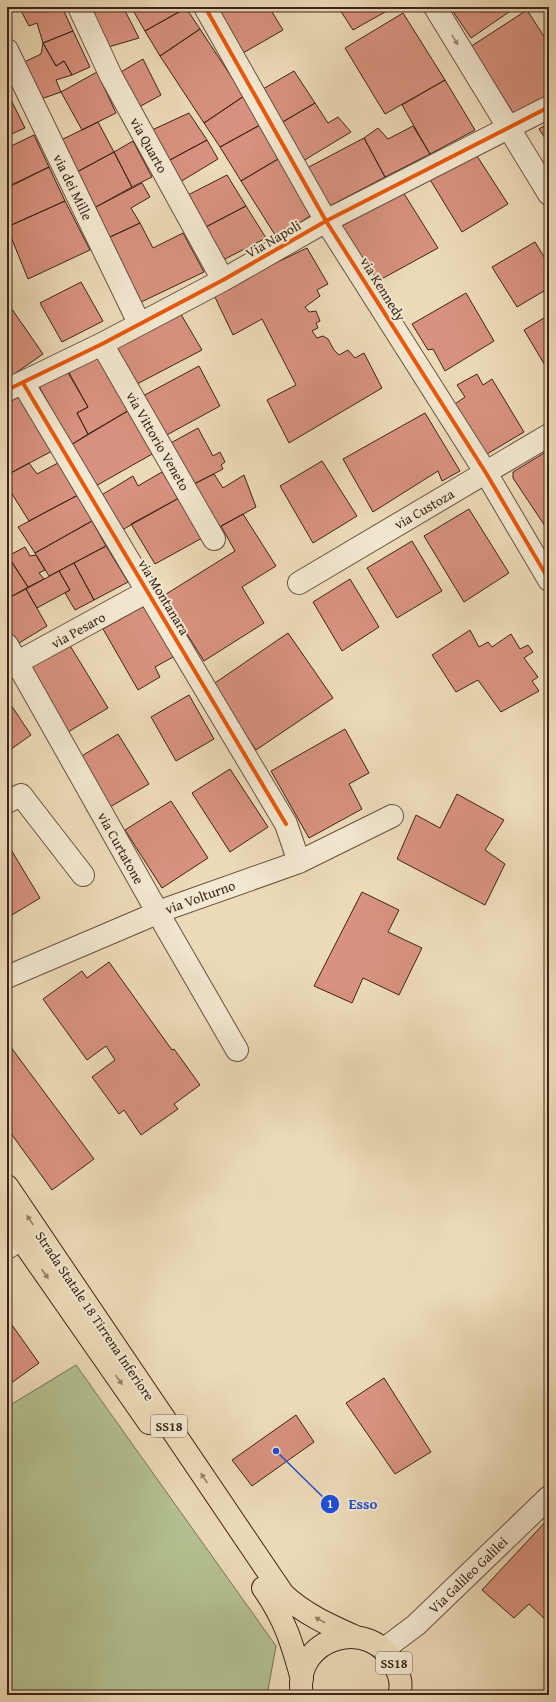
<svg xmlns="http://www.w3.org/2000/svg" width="556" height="1702" font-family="'Gentium Book Plus',serif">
  <rect width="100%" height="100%" fill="#eddbb8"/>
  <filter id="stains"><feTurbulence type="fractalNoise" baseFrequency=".005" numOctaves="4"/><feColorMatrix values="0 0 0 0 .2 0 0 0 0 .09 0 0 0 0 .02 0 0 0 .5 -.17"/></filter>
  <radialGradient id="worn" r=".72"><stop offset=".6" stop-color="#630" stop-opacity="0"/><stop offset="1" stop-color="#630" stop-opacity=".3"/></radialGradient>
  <path fill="#b4c192" stroke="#787254" d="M76 1365 276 1646 267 1695H7V1407Z"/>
  <path fill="#d8927f" stroke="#3d2317" d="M19 7H62L73 31 43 43 37 23 29 26Z
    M87 7H123L139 38 105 48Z
    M131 7H185L186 8 145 31Z
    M217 7H269L283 30 243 53Z
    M338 7H394L353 30Z
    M450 7H505L509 12 471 38Z
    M186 8 200 29 160 56 145 31Z
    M527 10 545 38 549 35V99L518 120 470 47Z
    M403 13 445 80 385 114 345 48Z
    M200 29 244 96 204 123 160 56Z
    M73 31 90 67 72 75 64 61 56 66 43 43Z
    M43 43 56 66 64 61 72 75 56 80 61 92 41 99 22 63 41 54Z
    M143 59 161 95 139 107 119 73Z
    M294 71 315 103 281 123 263 89Z
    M97 72 116 113 82 130 61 92Z
    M445 80 475 130 430 154 402 105Z
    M7 92 25 128 7 136Z
    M244 96 260 125 220 147 204 123Z
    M315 103 328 123 338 117 351 132 303 161 281 123Z
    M189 113 207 140 168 161 152 130Z
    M98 122 114 152 75 173 61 140Z
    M549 123V144L539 129Z
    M260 125 278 159 241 181 220 147Z
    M413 126 430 154 385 177 364 138 378 128 388 139Z
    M34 135 49 167 7 187V148Z
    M364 138 385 177 328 207 307 168Z
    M207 140 218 159 180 182 168 161Z
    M133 141 152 177 132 187 114 152Z
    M114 152 132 187 94 208 75 173Z
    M475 153 508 204 462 232 429 178Z
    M278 159 313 214 277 238 241 181Z
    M49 167 65 201 7 227V188Z
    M227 175 246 206 202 229 188 195Z
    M142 183 150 197 131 208 140 223 108 238 94 208Z
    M403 192 438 248 376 282 340 227Z
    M65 201 90 250 28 279 7 227Z
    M246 206 266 238 219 262 202 229Z
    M140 223 153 248 183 233 204 272 137 304 108 238Z
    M535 242 549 265V288L517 307 492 267Z
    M307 248 328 284 317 290 320 296 305 307 309 312 316 311 320 321 316 323 318 328 312 331 317 338 323 336 328 339 334 350 339 355 348 350 355 358 364 353 382 388 289 443 267 400 296 385 262 319 233 335 213 293Z
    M81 282 103 321 62 342 40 303Z
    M466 293 494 341 445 371 433 349 428 350 412 324Z
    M7 302 43 354 7 379Z
    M179 311 202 350 137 384 115 345Z
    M549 315V372L524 330Z
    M97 354 131 409 88 434 77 413 88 407 68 371Z
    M199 366 220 406 163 437 141 397Z
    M67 371 88 407 77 413 88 434 71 445 39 386Z
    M477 374 483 385 492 379 524 432 482 457 452 406 465 397 457 385Z
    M21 396 54 450 7 475V403Z
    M131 409 154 453 94 487 71 445Z
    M425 413 460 471 442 481 438 471 373 512 343 459Z
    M198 428 213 456 220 452 225 462 221 465 223 469 194 484 169 444Z
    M549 450V532L513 478V472Z
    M322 461 357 516 313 543 280 486Z
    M29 463 37 474 58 463 78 495 29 521 7 486V475Z
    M162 472 179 498 122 530 100 496 133 476 138 486Z
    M214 474 223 488 244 475 256 507 218 528 194 484Z
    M78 495 92 521 35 553 18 527Z
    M179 498 204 537 155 564 131 524Z
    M469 509 509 573 464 602 424 536Z
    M243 514 276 566 242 587 264 623 204 661 163 596 235 551 221 526Z
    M92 521 106 546 49 576 35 553Z
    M412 541 442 591 397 618 367 568Z
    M106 546 128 582 94 600 74 563Z
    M25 547 30 556 36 555 45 570 39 573 44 579 28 587 8 556Z
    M11 561 28 587 7 599V564Z
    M74 563 94 600 75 610 65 593 70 590 59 571Z
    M59 571 70 590 37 608 26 589Z
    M350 579 379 627 342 651 313 602Z
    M26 589 47 626 14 646 7 635V599Z
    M146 605 175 656 155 667 160 677 138 690 103 629Z
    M470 630 479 647 488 642 492 647 511 634 520 649 528 645 533 652 524 658 538 677 532 681 539 691 501 712 478 680 456 692 432 655Z
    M288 633 333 698 256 750 212 685Z
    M69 644 108 708 68 732 29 667Z
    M189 695 214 739 176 761 151 717Z
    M7 699 31 735 7 752Z
    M345 729 369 773 349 784 362 809 309 838 271 771Z
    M118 734 149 784 110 807 80 757Z
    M230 769 268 827 230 852 192 793Z
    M457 794 504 820 485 850 505 864 485 905 397 859 416 815 440 828Z
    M171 801 208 858 162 888 125 830Z
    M7 843 40 898 7 918Z
    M362 892 399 910 388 932 422 948 399 995 363 978 352 1003 314 986Z
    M109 962 172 1050 174 1049 200 1085 174 1104 178 1109 141 1135 124 1110 119 1114 92 1077 115 1060 106 1046 87 1060 43 999 82 971 87 978Z
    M7 1042 94 1159 52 1190 7 1128Z
    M7 1318 39 1363 7 1386Z
    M384 1378 431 1452 395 1474 346 1403Z
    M296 1415 314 1442 252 1486 232 1460Z
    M549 1518V1623L529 1604 514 1618 482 1590Z"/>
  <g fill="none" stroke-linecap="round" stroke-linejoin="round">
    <defs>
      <path id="minor" d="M79 7 111 76 223 280
        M205 7 326 221 486 473 549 580
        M435 7 549 194
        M7 50 139 323
        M102 344 214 539
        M23 383 286 824 299 862
        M7 390 102 344 223 280 326 221 549 107
        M299 583 549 435
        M7 645 158 913 237 1050
        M7 668 148 591
        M7 802 21 795 83 875
        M7 977 169 908 299 862 392 816
        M7 1248 21 1239
        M384 1649 416 1625 549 1497"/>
      <path id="major" d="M7 1186 283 1594C304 1614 329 1625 356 1637
        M7 1219 149 1423
        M263 1588C285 1619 292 1643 302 1679
        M302 1695C291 1637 373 1613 396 1668 400 1676 402 1686 399 1695"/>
    </defs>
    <use href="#minor" stroke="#69513f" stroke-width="24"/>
    <use href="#major" stroke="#3d2317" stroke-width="24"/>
    <use href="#minor" stroke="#f3e8d1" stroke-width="22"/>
    <use href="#major" stroke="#eddbb8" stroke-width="22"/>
    <defs>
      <path id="cycleway" d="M205 7 326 221 486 473 549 580
        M23 383 286 824
        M7 390 102 344 223 280 326 221 549 107"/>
    </defs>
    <use href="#cycleway" stroke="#f3e8d1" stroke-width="6"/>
    <use href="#cycleway" stroke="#e8590c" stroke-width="4"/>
  </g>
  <defs><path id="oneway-solid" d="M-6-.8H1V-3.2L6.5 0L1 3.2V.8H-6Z"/></defs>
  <use fill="#988674" href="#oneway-solid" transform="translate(455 40) rotate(59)"/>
  <g fill="#957f68">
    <use href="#oneway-solid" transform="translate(30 1220) rotate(-124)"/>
    <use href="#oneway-solid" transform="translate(45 1274) rotate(55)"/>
    <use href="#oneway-solid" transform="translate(119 1380) rotate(55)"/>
    <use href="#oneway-solid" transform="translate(204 1478) rotate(-124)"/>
    <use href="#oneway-solid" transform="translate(320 1620) rotate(-151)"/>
  </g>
  <g text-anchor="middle" stroke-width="4" stroke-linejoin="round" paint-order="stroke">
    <g fill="#f3e8d1" stroke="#745e4f" stroke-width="1">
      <rect x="151" y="1415" width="36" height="22" rx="3"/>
      <rect x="376" y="1652" width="36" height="22" rx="3"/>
    </g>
    <g font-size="13" font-weight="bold" fill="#3d2317">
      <text x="169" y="1431">SS18</text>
      <text x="394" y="1668">SS18</text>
    </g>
    <g font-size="14" fill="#3d2317" stroke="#f3e8d1">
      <text transform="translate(149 145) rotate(61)" y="5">via Quarto</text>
      <text transform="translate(73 187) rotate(64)" y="5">via dei Mille</text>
      <text transform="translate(273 239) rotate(-30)" y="5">Via Napoli</text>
      <text transform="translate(383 289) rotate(58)" y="5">via Kennedy</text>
      <text transform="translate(158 441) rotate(60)" y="5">via Vittorio Veneto</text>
      <text transform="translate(424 509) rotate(-30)" y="5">via Custoza</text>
      <text transform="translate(164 597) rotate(59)" y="5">via Montanara</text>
      <text transform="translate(78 630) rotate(-29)" y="5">via Pesaro</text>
      <text transform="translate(121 848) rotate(61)" y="5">via Curtatone</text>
      <text transform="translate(200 897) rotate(-20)" y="5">via Volturno</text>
      <text transform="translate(95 1316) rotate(56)" y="5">Strada Statale 18 Tirrena Inferiore</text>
      <text transform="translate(468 1575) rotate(-44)" y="5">Via Galileo Galilei</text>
    </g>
  </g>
  <path fill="none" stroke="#1d4ed8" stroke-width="1.5" d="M276 1451L330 1504"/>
  <g fill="#1d4ed8" stroke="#f3e8d1" stroke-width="1.5">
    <circle cx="276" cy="1451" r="4"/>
    <circle cx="330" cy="1504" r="10"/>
  </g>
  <g font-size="12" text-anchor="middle" font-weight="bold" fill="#fff">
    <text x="330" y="1508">1</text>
  </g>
  <g font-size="15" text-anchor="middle" font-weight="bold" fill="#1d4ed8" stroke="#f3e8d1" stroke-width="4" stroke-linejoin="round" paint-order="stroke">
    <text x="363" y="1509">Esso</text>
  </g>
  <rect width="556" height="1702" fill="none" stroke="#eddbb8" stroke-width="24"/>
  <rect x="8" y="8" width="540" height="1686" fill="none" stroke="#3d2317" stroke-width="2"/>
  <rect x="12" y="12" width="532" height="1678" fill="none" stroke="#3d2317"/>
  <rect width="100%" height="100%" filter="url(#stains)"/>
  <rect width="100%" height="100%" fill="url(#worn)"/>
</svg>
